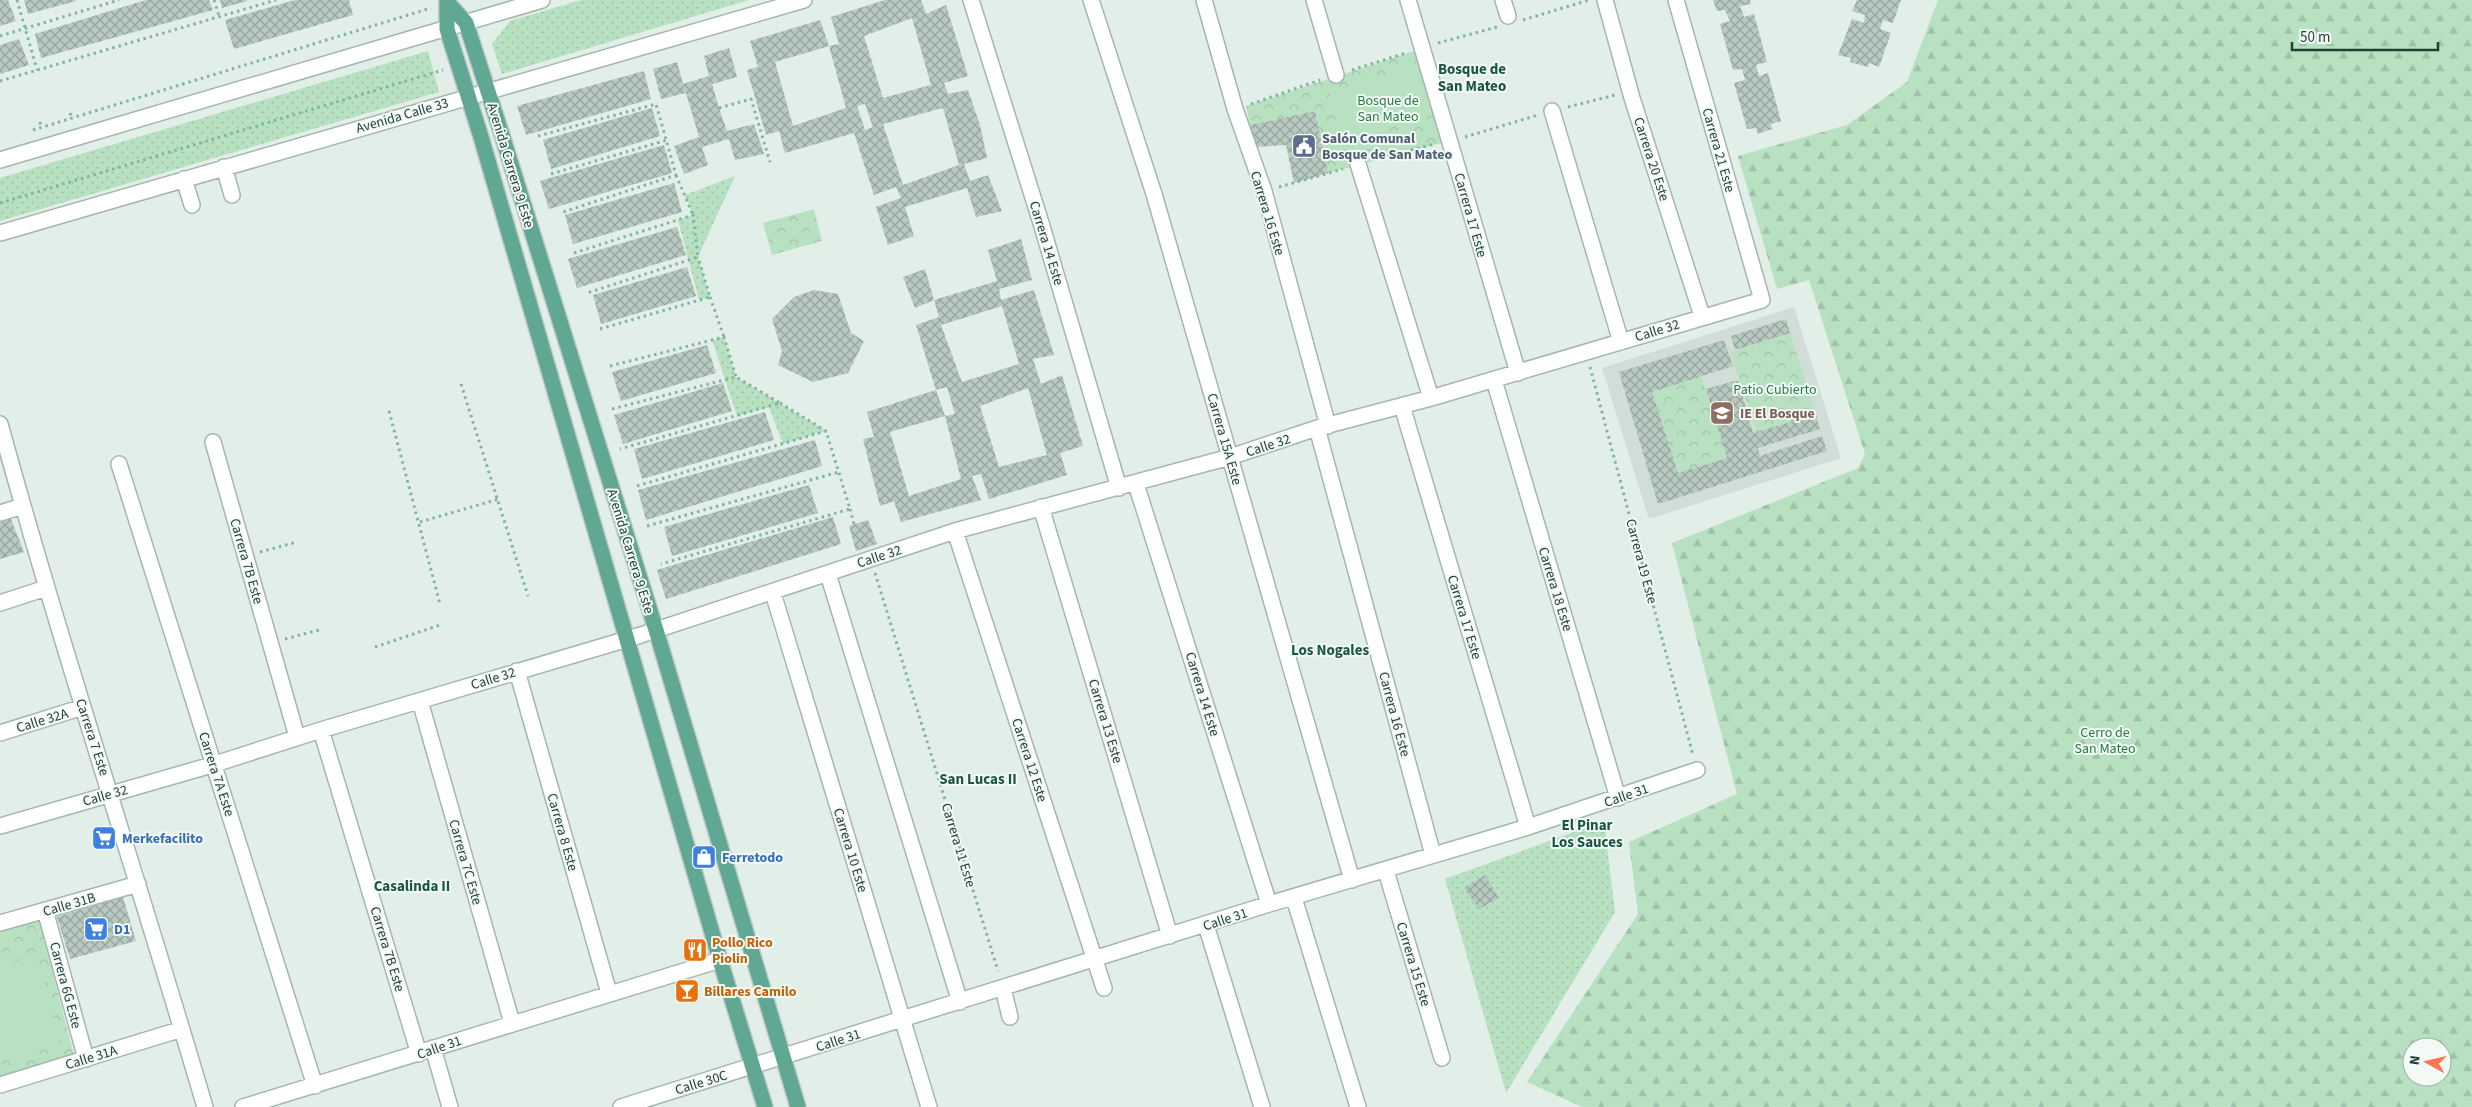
<svg xmlns="http://www.w3.org/2000/svg" width="2472" height="1107" font-family="'Source Sans 3',sans-serif">
  <defs>
    <pattern id="grass-dots" width="8" height="8" patternUnits="userSpaceOnUse" patternTransform="scale(1.25)"><rect width="8" height="8" fill="#b8e1c2"/><path d="M2 2h.1M6 6h.1" fill="none" stroke="#9ec2a7" stroke-width="1.8" stroke-linecap="round"/></pattern>
    <pattern id="forest-firs" width="22" height="20" patternUnits="userSpaceOnUse" patternTransform="scale(1.25)"><rect width="22" height="20" fill="#b8e1c2"/><path d="M5 1l3.5 6h-7zM16 11l3.5 6h-7z" fill="#9ec2a7"/></pattern>
    <pattern id="park-crowns" width="20" height="18" patternUnits="userSpaceOnUse" patternTransform="scale(1.25)"><rect width="20" height="18" fill="#b8e1c2"/><path d="M2 6a3 3 0 1 1 6 0M12 15a3 3 0 1 1 6 0" fill="none" stroke="#9ec2a7"/></pattern>
    <pattern id="building-cross-hatch" width="8" height="8" patternUnits="userSpaceOnUse" patternTransform="scale(1.25)"><rect width="8" height="8" fill="#b7c9c1"/><path d="M0 0l8 8M0 8l8-8" fill="none" stroke="#94a59e"/></pattern>
  </defs>
  <rect width="100%" height="100%" fill="#e2eee8"/>
  <path fill="#d0ded7" d="M1794 307 1841 458 1649 519 1602 368Z"/>
  <path fill="url(#grass-dots)" d="M581 0H749L502 74 492 44 510 21Z
    M428 51 439 92 0 221V178Z
    M735 176 698 257 710 297 699 300 678 220 693 215 685 195Z
    M724 337 736 377 826 431 783 444 769 407 737 416 712 340Z
    M1604 821 1615 912 1506 1093 1445 879Z"/>
  <path fill="url(#forest-firs)" fill-rule="evenodd" d="M1938 0H2472V1107H1582L1527 1082 1638 914 1629 842 1737 794 1672 543 1858 468 1865 454 1809 280 1777 289 1738 156 1847 125 1907 82ZM2412 1047H2442V1077H2412Z"/>
  <path fill="url(#park-crowns)" d="M1420 49 1445 142 1328 173 1315 111 1250 125 1246 106Z
    M814 209 822 241 772 255 763 223Z
    M1790 333 1816 415 1757 434 1731 352Z
    M1701 376 1727 457 1678 473 1652 392Z
    M39 920 74 1055 0 1079V931Z"/>
  <path fill="#b8e1c2" d="M1424 63 1438 113 1344 143 1329 92Z
    M37 955 60 1043 0 1060V966Z"/>
  <path fill="url(#building-cross-hatch)" fill-rule="evenodd" d="M0 0H8L16 21 0 26Z
    M24 0H76V1L28 14Z
    M146 0H209L213 10 41 58 35 34Z
    M220 0H247V1L222 8Z
    M295 0H349L353 15 234 49 225 20Z
    M885 0H921L926 14 946 5 968 76 944 83 948 94 968 90 980 125 987 158 964 164 970 181 988 175 1002 211 976 217 967 188 905 207 914 236 888 245 876 207 901 198 896 187 874 195 854 133 785 153 779 131 766 135 747 70 758 67 750 41 820 20 829 46 839 44 831 17ZM912 18 931 85 883 98 864 36ZM829 46 846 108 793 126 775 62ZM865 104 873 127 865 130 857 106ZM943 108 959 165 903 185 883 124Z
    M1713 0H1750L1751 4 1740 6 1744 17 1754 14 1767 62 1756 65 1759 76 1768 73 1781 121 1771 124 1772 129 1758 134 1756 128 1747 129 1734 83 1745 80 1742 69 1733 70 1720 24 1730 21 1725 10 1717 11Z
    M1857 0H1901L1893 23 1883 20 1880 29 1891 33 1879 67 1869 63 1868 67 1850 62 1851 58 1838 55 1852 19 1864 23 1865 15 1852 11Z
    M19 39 29 65 0 74V45Z
    M729 48 737 77 712 84 719 108 727 131 754 124 764 154 735 160 729 139 702 147 708 165 684 174 674 146 699 137 686 93 661 99 653 69 677 62 683 84 709 76 704 56Z
    M644 71 651 99 526 135 517 106Z
    M652 108 660 136 551 169 543 140Z
    M1315 111 1328 173 1294 183 1286 145 1255 147 1250 125Z
    M664 145 672 173 549 209 540 181Z
    M674 183 682 212 573 244 565 215Z
    M677 227 686 255 577 288 568 259Z
    M1021 239 1032 280 999 289 1001 300 1034 290 1054 355 1033 359 1041 384 1062 375 1083 446 1060 453 1067 475 989 499 981 474 972 476 981 500 901 522 894 501 880 506 863 439 874 437 867 412 936 390 945 416 890 432 909 496 961 479 945 416 955 414 947 387 936 390 916 325 939 317 934 300 915 308 903 277 925 269 934 300 997 281 988 250ZM1002 306 1019 364 962 382 941 325ZM1028 388 1047 455 999 467 980 406Z
    M687 267 696 296 601 324 593 295Z
    M814 290 838 294 851 333 864 341 848 373 813 382 778 365 782 351 772 319 794 297Z
    M1786 319 1790 333 1735 350 1731 336Z
    M1724 340 1733 366 1652 392 1678 473 1727 458 1706 389 1738 380 1753 433 1816 415 1820 429 1758 448 1760 456 1822 436 1827 451 1658 504 1619 372Z
    M707 345 716 373 621 401 612 372Z
    M723 383 732 411 623 444 614 415Z
    M765 412 774 440 642 479 634 449Z
    M815 440 822 466 646 520 638 490Z
    M809 485 818 513 672 556 664 527Z
    M10 517 24 552 0 559V520Z
    M833 517 841 544 666 599 657 570Z
    M868 520 877 544 856 551 849 526Z
    M1485 875 1499 898 1479 909 1464 888Z
    M123 897 136 941 70 959 57 917Z"/>
  <g fill="none" stroke-linecap="round" stroke-linejoin="round">
    <defs>
      <path id="minor" d="M971 0 1041 223 1119 488
        M1091 0 1154 194 1352 880
        M1204 0 1235 109 1264 191 1328 426
        M1314 0 1336 75
        M1408 0 1518 373
        M1503 0 1508 16
        M1605 0 1632 98 1702 316
        M1552 111 1621 342
        M0 160 542 0
        M1358 164 1431 398
        M224 167 232 195
        M184 179 192 205
        M0 233 804 0
        M1494 380 1618 798
        M1402 406 1528 827
        M0 424C63 653 138 879 205 1107
        M1317 428 1433 855
        M213 442 297 737
        M119 464 315 1086
        M1136 484 1269 904
        M1041 507 1170 936
        M0 513 23 506
        M955 531 1104 988
        M828 574 960 1002
        M773 593 929 1107
        M0 603 46 588
        M517 671 609 993
        M420 701 512 1023
        M321 730 419 1054
        M0 733 83 707
        M0 826 215 764 321 730 641 635 955 531 1230 457 1317 428 1431 398 1762 300 1676 0
        M1386 871 1442 1058
        M1294 898 1358 1107
        M45 910 86 1059
        M0 923 138 884
        M1206 925 1262 1107
        M1003 988 1010 1017
        M433 1048 450 1107
        M0 1085 182 1029
        M243 1107 720 960
        M621 1107 1269 904 1528 827 1697 770"/>
      <path id="major" d="M447 0V29L481 137 720 960 765 1107
        M448 3 466 23 501 132 656 630 798 1107"/>
    </defs>
    <use href="#minor" stroke="#a4b7af" stroke-width="18"/>
    <use href="#major" stroke="#c1cac7" stroke-width="18"/>
    <path stroke="#7fb5a2" stroke-width="3" stroke-dasharray="2.5 4" stroke-linecap="butt" d="M17 0 37 70
      M214 0 219 16
      M1523 20 1589 0
      M0 36 119 0
      M1438 43 1497 27
      M1352 70 1406 53
      M0 81 276 0
      M1251 104 1320 80
      M1568 107 1615 95
      M719 108 751 99 770 162
      M70 113 72 118
      M40 122 41 128
      M33 130 431 8
      M538 136 656 104 676 175 560 213
      M1465 137 1538 115
      M1373 160 1434 144
      M551 174 667 140
      M676 175 693 215
      M1279 187 1343 169
      M0 203 443 70
      M574 253 693 215 698 257 587 293
      M710 297 724 337
      M600 329 710 297 698 257
      M610 366 724 337 736 377
      M1590 367 1693 755
      M461 384 528 596
      M780 403 826 431
      M612 409 736 377 780 403 620 449
      M389 411 440 604
      M637 486 826 431 850 509 661 564
      M850 509 854 524
      M420 522 499 499
      M647 526 839 472
      M260 552 297 542
      M875 573 998 971
      M285 639 319 630
      M375 647 440 625"/>
    <use href="#minor" stroke="#fff" stroke-width="15"/>
    <use href="#major" stroke="#61a894" stroke-width="15"/>
  </g>
  <defs>
    <symbol id="civic-square" viewBox="-11 -11 22 22"><rect x="-9" y="-9" width="18" height="18" rx="4" fill="#5c6f8a" stroke="#f3faf6"/><path d="M-.6-6.5H3V-4.5H.6V-3L4-1V1h2V6H-6V1h2V-1L-.6-3ZM-1.2 2.5V6h2.4V2.5Z" fill="#fff"/></symbol>
    <symbol id="school-square" viewBox="-11 -11 22 22"><rect x="-9" y="-9" width="18" height="18" rx="4" fill="#8d6e63" stroke="#f3faf6"/><path d="M0-5L7-2L0 1L-7-2ZM-4 1L0 2.5L4 1V4Q0 6-4 4Z" fill="#fff"/></symbol>
    <symbol id="supermarket-square" viewBox="-11 -11 22 22"><rect x="-9" y="-9" width="18" height="18" rx="4" fill="#3f7fe0" stroke="#f3faf6"/><path d="M-6-5.5h2.5l.6 2H6L4.5 2H-2.5L-4.4-4H-6ZM-1.5 3.2a1.3 1.3 0 1 0 .1 0ZM3 3.2a1.3 1.3 0 1 0 .1 0Z" fill="#fff"/></symbol>
    <symbol id="shop-square" viewBox="-11 -11 22 22"><rect x="-9" y="-9" width="18" height="18" rx="4" fill="#3f7fe0" stroke="#f3faf6"/><path d="M-5-2.5h2.3a2.7 3.5 0 0 1 5.4 0H5L5.5 6h-11ZM-1.5-2.5h3a1.5 2.3 0 0 0-3 0Z" fill="#fff"/></symbol>
    <symbol id="restaurant-square" viewBox="-11 -11 22 22"><rect x="-9" y="-9" width="18" height="18" rx="4" fill="#e8710a" stroke="#f3faf6"/><path d="M-5-6h1v4h1v-4h1v4h1v-4h1v5L-1.5 .5V6h-2V.5L-5-1ZM5-6V6H3V1.5H1.5Q1.5-4 5-6Z" fill="#fff"/></symbol>
    <symbol id="bar-square" viewBox="-11 -11 22 22"><rect x="-9" y="-9" width="18" height="18" rx="4" fill="#e8710a" stroke="#f3faf6"/><path d="M-6-5H6L.8 .8V4.5H3.5V6h-7V4.5H-.8V.8Z" fill="#fff"/></symbol>
  </defs>
  <g fill-rule="evenodd">
    <use href="#civic-square" x="1290" y="132" width="28" height="28"/>
    <use href="#school-square" x="1708" y="399" width="28" height="28"/>
    <use href="#supermarket-square" x="90" y="824" width="28" height="28"/>
    <use href="#shop-square" x="690" y="843" width="28" height="28"/>
    <use href="#supermarket-square" x="82" y="915" width="28" height="28"/>
    <use href="#restaurant-square" x="681" y="936" width="28" height="28"/>
    <use href="#bar-square" x="673" y="977" width="28" height="28"/>
  </g>
  <g text-anchor="middle" stroke-width="4" stroke-linejoin="round" paint-order="stroke">
    <g font-size="14" fill="#257d44" stroke="#f3faf6">
      <text x="1388" y="105">Bosque de<tspan x="1388" dy="16">San Mateo</tspan></text>
      <text x="1775" y="394">Patio Cubierto</text>
      <text x="2105" y="737">Cerro de<tspan x="2105" dy="16">San Mateo</tspan></text>
    </g>
    <g font-size="14" fill="#204137" stroke="#f3faf6">
      <text transform="translate(402 115) rotate(-16)" y="5">Avenida Calle 33</text>
      <text transform="translate(1719 150) rotate(74)" y="5">Carrera 21 Este</text>
      <text transform="translate(1652 159) rotate(72)" y="5">Carrera 20 Este</text>
      <text transform="translate(511 165) rotate(73)" y="5">Avenida Carrera 9 Este</text>
      <text transform="translate(1268 213) rotate(73)" y="5">Carrera 16 Este</text>
      <text transform="translate(1471 215) rotate(74)" y="5">Carrera 17 Este</text>
      <text transform="translate(1047 243) rotate(73)" y="5">Carrera 14 Este</text>
      <text transform="translate(1657 330) rotate(-17)" y="5">Calle 32</text>
      <text transform="translate(1225 439) rotate(74)" y="5">Carrera 15A Este</text>
      <text transform="translate(1268 445) rotate(-18)" y="5">Calle 32</text>
      <text transform="translate(631 551) rotate(73)" y="5">Avenida Carrera 9 Este</text>
      <text transform="translate(879 556) rotate(-18)" y="5">Calle 32</text>
      <text transform="translate(247 561) rotate(74)" y="5">Carrera 7B Este</text>
      <text transform="translate(1642 561) rotate(75)" y="5">Carrera 19 Este</text>
      <text transform="translate(1556 589) rotate(73)" y="5">Carrera 18 Este</text>
      <text transform="translate(1465 617) rotate(73)" y="5">Carrera 17 Este</text>
      <text transform="translate(493 678) rotate(-17)" y="5">Calle 32</text>
      <text transform="translate(1203 694) rotate(73)" y="5">Carrera 14 Este</text>
      <text transform="translate(1395 714) rotate(75)" y="5">Carrera 16 Este</text>
      <text transform="translate(42 720) rotate(-17)" y="5">Calle 32A</text>
      <text transform="translate(1106 721) rotate(73)" y="5">Carrera 13 Este</text>
      <text transform="translate(93 737) rotate(72)" y="5">Carrera 7 Este</text>
      <text transform="translate(1030 760) rotate(72)" y="5">Carrera 12 Este</text>
      <text transform="translate(217 774) rotate(72)" y="5">Carrera 7A Este</text>
      <text transform="translate(105 795) rotate(-16)" y="5">Calle 32</text>
      <text transform="translate(1626 795) rotate(-19)" y="5">Calle 31</text>
      <text transform="translate(563 832) rotate(74)" y="5">Carrera 8 Este</text>
      <text transform="translate(959 845) rotate(73)" y="5">Carrera 11 Este</text>
      <text transform="translate(851 850) rotate(73)" y="5">Carrera 10 Este</text>
      <text transform="translate(466 862) rotate(74)" y="5">Carrera 7C Este</text>
      <text transform="translate(69 904) rotate(-16)" y="5">Calle 31B</text>
      <text transform="translate(1225 919) rotate(-18)" y="5">Calle 31</text>
      <text transform="translate(388 949) rotate(73)" y="5">Carrera 7B Este</text>
      <text transform="translate(1414 964) rotate(73)" y="5">Carrera 15 Este</text>
      <text transform="translate(66 985) rotate(75)" y="5">Carrera 6G Este</text>
      <text transform="translate(838 1040) rotate(-18)" y="5">Calle 31</text>
      <text transform="translate(439 1047) rotate(-19)" y="5">Calle 31</text>
      <text transform="translate(91 1057) rotate(-17)" y="5">Calle 31A</text>
      <text transform="translate(701 1082) rotate(-17)" y="5">Calle 30C</text>
    </g>
    <g font-size="14" font-weight="bold" fill="#4e5e75" stroke="#f3faf6" text-anchor="start">
      <text x="1322" y="143">Salón Comunal<tspan x="1322" dy="16">Bosque de San Mateo</tspan></text>
    </g>
    <g font-size="14" font-weight="bold" fill="#785e54" stroke="#f3faf6" text-anchor="start">
      <text x="1740" y="418">IE El Bosque</text>
    </g>
    <g font-size="14" font-weight="bold" fill="#366cbe" stroke="#f3faf6" text-anchor="start">
      <text x="122" y="843">Merkefacilito</text>
      <text x="722" y="862">Ferretodo</text>
      <text x="114" y="934">D1</text>
    </g>
    <g font-size="14" font-weight="bold" fill="#c56008" stroke="#f3faf6" text-anchor="start">
      <text x="712" y="947">Pollo Rico<tspan x="712" dy="16">Piolin</tspan></text>
      <text x="704" y="996">Billares Camilo</text>
    </g>
    <g font-size="15" font-weight="bold" fill="#195645" stroke="#f3faf6">
      <text x="1472" y="74">Bosque de<tspan x="1472" dy="17">San Mateo</tspan></text>
      <text x="1330" y="655">Los Nogales</text>
      <text x="978" y="784">San Lucas II</text>
      <text x="1587" y="830">El Pinar<tspan x="1587" dy="17">Los Sauces</tspan></text>
      <text x="412" y="891">Casalinda II</text>
    </g>
  </g>
  <g transform="translate(2427 1062) rotate(278)"><circle r="24" fill="#f3faf6" stroke="#9fb0aa"/>
  <path d="M0-4L9 19L0 12L-9 19Z" fill="#ff754f"/>
  <text y="-8" font-size="14" font-weight="bold" text-anchor="middle" fill="#204137">N</text>
  </g>
  <path d="M2292 42v8h146v-8" fill="none" stroke="#204137" stroke-width="2.5"/>
  <text x="2300" y="42" font-size="15" fill="#204137" stroke="#f3faf6" stroke-width="4" paint-order="stroke">50 m</text>
</svg>
